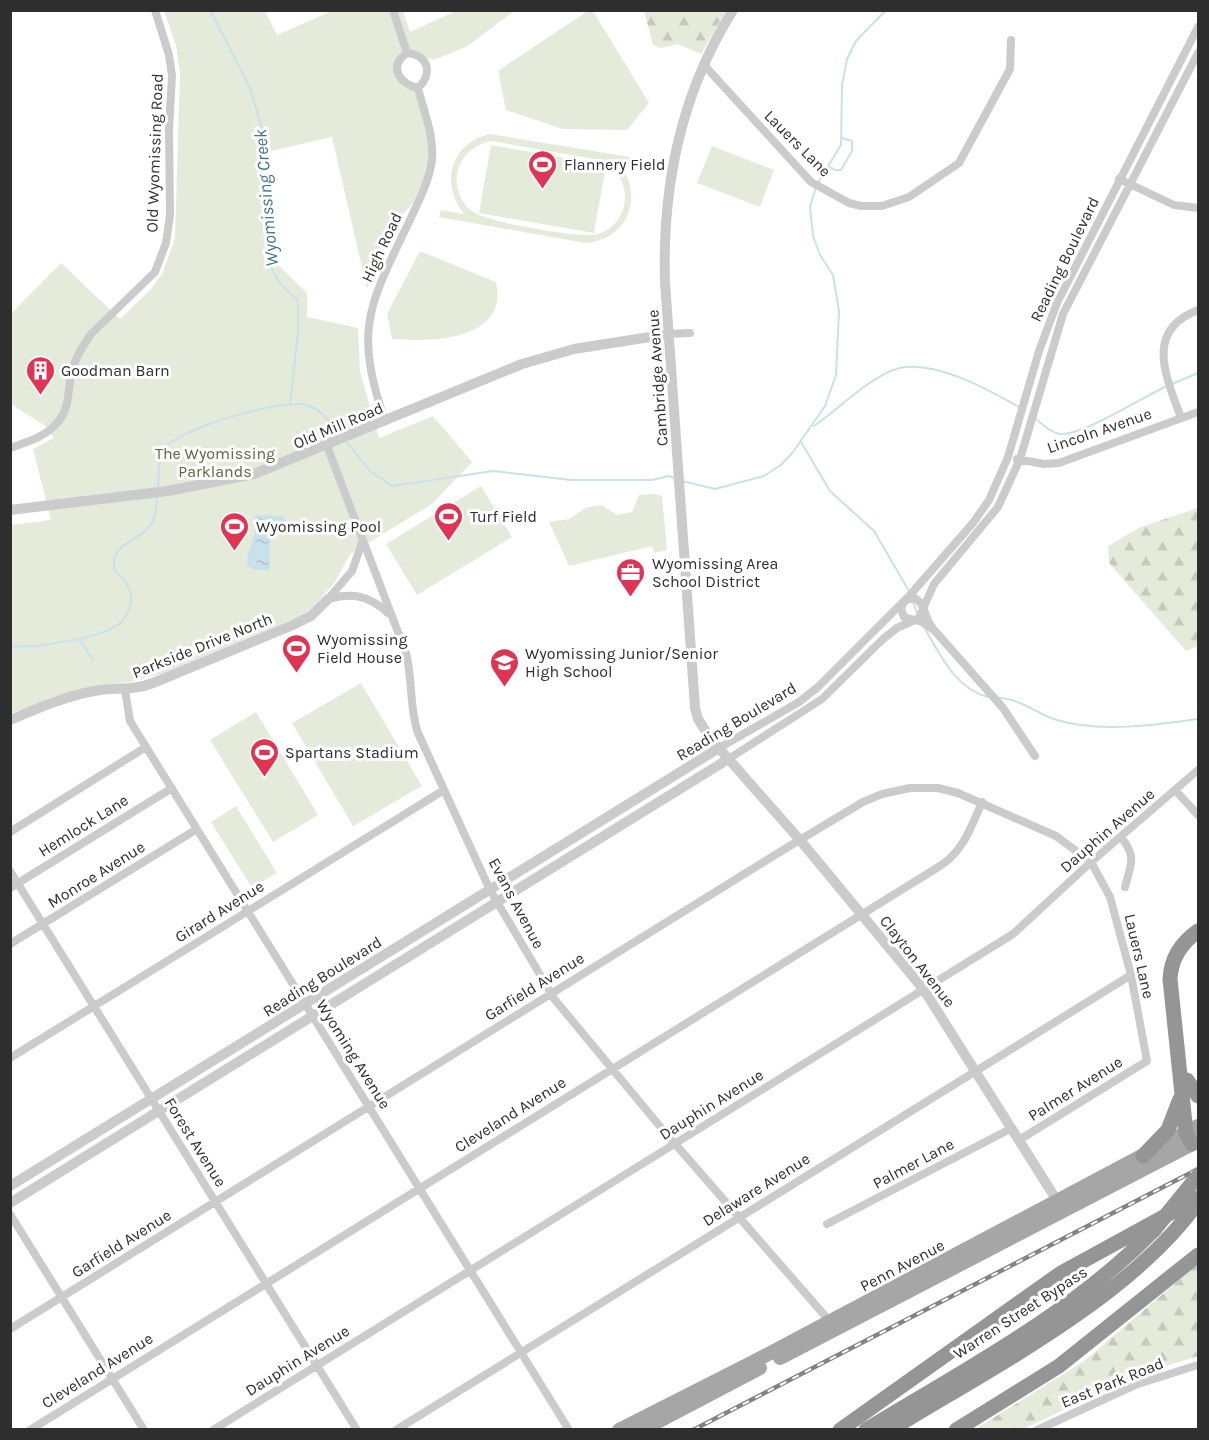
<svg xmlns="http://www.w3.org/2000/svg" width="1209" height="1440" font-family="Karla,sans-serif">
  <defs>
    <pattern id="forest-firs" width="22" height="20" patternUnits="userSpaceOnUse" patternTransform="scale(1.5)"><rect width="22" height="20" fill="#e5ebdb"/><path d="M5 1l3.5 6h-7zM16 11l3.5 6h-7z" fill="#c5cabc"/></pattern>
    <pattern id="water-ripples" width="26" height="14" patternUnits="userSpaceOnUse" patternTransform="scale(1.5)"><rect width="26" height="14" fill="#c8e1ea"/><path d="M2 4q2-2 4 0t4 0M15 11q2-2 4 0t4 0" fill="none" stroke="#acc1c9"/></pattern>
  </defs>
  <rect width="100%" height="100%" fill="#fff"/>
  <path fill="#e5ebdb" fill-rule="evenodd" d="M164 11H265L277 35 332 11H403L410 32 456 11H514L466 47 434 60 407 53 396 69 418 88 432 143 423 192 402 215 367 289 332 137 267 152 273 211 265 220 271 227 272 259 307 293V317L358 328 360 372 379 438 433 416 472 462 432 504 350 554 335 582 311 609 299 617 161 674 129 682 96 686 11 713V525L51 520 33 449 54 438 44 425 11 404V314L61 263 120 319 150 290 162 274 175 238 180 72 176 45Z
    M588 11H593L649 103 627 130 563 129 506 110 498 71Z
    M490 134 642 159 641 166 618 162C645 195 629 240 585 243L439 217 441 210 464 214C440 184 450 143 490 134ZM491 141 605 161C633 179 632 223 598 234 582 239 485 222 472 211 461 203 455 188 457 174 460 156 474 145 491 141Z
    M491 145 606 165 594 233 479 213Z
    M712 146 774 170 760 207 697 183Z
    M420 251 496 282C509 341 431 342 392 339L387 314Z
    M481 486 512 537 417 595 386 544Z
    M654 494 662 496 667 550 654 553 652 546 569 566 549 522 569 519 587 507 602 505 617 515 632 512 639 495Z
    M361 683 422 786 353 826 292 723Z
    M256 712 318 815 273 842 210 740Z
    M236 806 277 873 252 888 211 822Z"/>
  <path fill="url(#forest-firs)" d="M644 11V10L726 11 701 54 678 44 660 48 653 45Z
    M1198 508V646L1186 651 1109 563 1108 546 1141 527Z
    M1198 1264V1356L1141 1374 1023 1429 974 1430 1084 1361Z"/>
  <path fill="url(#water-ripples)" d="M256 515 282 516 285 518V526L270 532V570H254L247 565C246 546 258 543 254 519Z"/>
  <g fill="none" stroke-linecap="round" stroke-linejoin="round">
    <path stroke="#c8e1ea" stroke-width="2" d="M210 10 250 88 262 129 269 260C275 280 282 288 298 300V333L290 403
      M828 166 835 170H841L852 151V141L842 138
      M1172 384 1198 373
      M1036 419C1042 424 1051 433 1060 434 1082 436 1143 397 1167 386
      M814 426C840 408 864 382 893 370 929 356 989 390 1019 407
      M345 440 370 471 392 486 493 471 571 480H652L669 476 677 479
      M801 442 830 491 874 531 909 591
      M682 481 715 489 764 476 781 465 793 452 825 406 836 375 839 311 833 275 820 255 813 236 810 207 817 184 841 145 842 85 847 59 856 41 886 10
      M158 489C159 475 157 457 168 445 186 427 284 398 307 405 320 409 334 425 342 435
      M913 602 917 613
      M925 629C941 656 955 688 988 697
      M78 638 93 660
      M10 646C32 649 98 638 116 626 126 620 130 610 131 599 131 587 124 578 115 571 109 543 135 544 149 527 157 518 156 506 157 495
      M997 698C1018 697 1037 714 1057 720 1099 733 1156 725 1198 719"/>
    <path stroke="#cbcbcb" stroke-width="8" d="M393 10 407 53
      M407 53C429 55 433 74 418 88 399 84 388 66 407 53Z
      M704 65 811 182 849 203 861 206H882L909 197 959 163 1010 69 1011 40
      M1119 179 1174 205 1198 208
      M669 334 690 333
      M1181 418C1167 378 1143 331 1198 310
      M385 421C354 330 368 307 408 224 417 204 429 183 432 160 434 134 424 113 418 88
      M327 446 406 653C413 680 409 707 418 733L490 890 555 1000 663 1130 833 1325
      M10 448C26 442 45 437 56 424 71 409 67 390 72 372 75 358 83 346 91 334L155 272 166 243 170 215 169 129 172 76 169 55 155 10
      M1017 459 1044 464 1059 463 1198 412
      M328 599 352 571 363 540
      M329 599C352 592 370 596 388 613
      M935 631 922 622 904 617 901 609 904 601 914 598C926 603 924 620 935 631L1003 708 1035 756
      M125 690 130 721 569 1430
      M719 748 799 702 818 687 910 595 973 523 989 500 1008 457 1039 351 1057 303 1198 27
      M730 758 822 699 883 639 897 628 919 618 934 584 998 507 1020 459 1063 314 1198 53
      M1175 790 1198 815
      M10 832 146 747
      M1121 837C1137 857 1131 864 1125 887
      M10 871 357 1430
      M10 888 172 788
      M10 944 197 829
      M10 1058 444 790
      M10 1214 144 1430
      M827 1224 1012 1128
      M10 1329 783 850 863 802 882 794 910 788H938L958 793 1056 836 1091 862 1110 897 1131 975 1147 1061 1019 1140
      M30 1430 940 866C964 850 971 827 982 802
      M213 1430 1013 934 1091 862 1198 770
      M396 1430 1131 975
      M1037 1430 1135 1385 1198 1365"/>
    <path stroke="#cbcbcb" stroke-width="10" d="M733 10C681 93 662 186 665 282L695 708 698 719 710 738 800 840 924 990 1061 1207
      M10 510 168 491 254 474 522 364 574 349 669 334
      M10 720C36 709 66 696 94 691 115 687 133 691 153 683L293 625 311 616 328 599
      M10 1186 719 748
      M10 1203 730 758"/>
    <path stroke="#a6a6a6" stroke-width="14" d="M780 1358 1198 1141
      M619 1430 757 1360 1198 1126
      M642 1430 760 1368"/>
    <path stroke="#959595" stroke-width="15" d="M1187 1080 1198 1096
      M1192 1144 1186 1133 1170 979C1171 958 1181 943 1198 931
      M1143 1156 1168 1130 1180 1099
      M840 1430 1061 1273 1198 1198
      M866 1430C966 1369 1072 1314 1154 1230
      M890 1430C989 1369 1131 1297 1198 1202
      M956 1430 1059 1366 1198 1255"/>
    <defs>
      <path id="rail" d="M693 1430 1198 1169"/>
    </defs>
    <use href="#rail" stroke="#838383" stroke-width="4.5"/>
    <use href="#rail" stroke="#fff" stroke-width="2" stroke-dasharray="7" stroke-linecap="butt"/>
    <path stroke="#959595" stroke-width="15" d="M1154 1230 1198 1176"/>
  </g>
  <defs>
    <symbol id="stadium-pin" viewBox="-11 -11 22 30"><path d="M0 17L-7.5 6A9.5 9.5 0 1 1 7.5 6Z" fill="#e03455" stroke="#fff"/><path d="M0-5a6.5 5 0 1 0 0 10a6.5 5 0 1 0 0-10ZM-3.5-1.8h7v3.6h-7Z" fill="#fff"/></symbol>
    <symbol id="building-pin" viewBox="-11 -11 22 30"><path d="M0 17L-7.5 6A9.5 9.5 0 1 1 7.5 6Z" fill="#e03455" stroke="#fff"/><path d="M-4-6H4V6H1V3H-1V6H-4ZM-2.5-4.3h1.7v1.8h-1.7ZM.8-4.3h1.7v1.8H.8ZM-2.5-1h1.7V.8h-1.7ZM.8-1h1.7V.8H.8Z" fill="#fff"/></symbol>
    <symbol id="office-pin" viewBox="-11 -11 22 30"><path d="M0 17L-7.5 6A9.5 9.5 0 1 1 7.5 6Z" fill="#e03455" stroke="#fff"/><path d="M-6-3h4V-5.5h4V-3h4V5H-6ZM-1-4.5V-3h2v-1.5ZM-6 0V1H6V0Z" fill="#fff"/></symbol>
    <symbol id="school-pin" viewBox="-11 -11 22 30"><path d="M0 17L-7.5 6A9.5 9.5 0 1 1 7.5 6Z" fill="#e03455" stroke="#fff"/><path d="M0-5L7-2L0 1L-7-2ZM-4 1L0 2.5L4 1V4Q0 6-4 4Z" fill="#fff"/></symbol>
  </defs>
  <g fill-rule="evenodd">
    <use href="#stadium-pin" x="526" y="148" width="33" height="45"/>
    <use href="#building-pin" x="24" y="354" width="33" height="45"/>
    <use href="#stadium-pin" x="432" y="500" width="33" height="45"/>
    <use href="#stadium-pin" x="218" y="510" width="33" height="45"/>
    <use href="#office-pin" x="614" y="556" width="33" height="45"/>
    <use href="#stadium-pin" x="280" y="632" width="33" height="45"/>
    <use href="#school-pin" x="488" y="646" width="33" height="45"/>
    <use href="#stadium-pin" x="248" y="736" width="33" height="45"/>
  </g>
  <g text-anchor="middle" stroke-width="6" stroke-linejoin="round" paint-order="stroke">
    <g font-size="16" fill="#2e2e2e" stroke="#fff">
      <text transform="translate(798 143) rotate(45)" y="6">Lauers Lane</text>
      <text transform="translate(154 153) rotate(-88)" y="6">Old Wyomissing Road</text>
      <text transform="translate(381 247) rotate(-65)" y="6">High Road</text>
      <text transform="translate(1064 259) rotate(-64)" y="6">Reading Boulevard</text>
      <text transform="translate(657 378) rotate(-94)" y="6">Cambridge Avenue</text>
      <text transform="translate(338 425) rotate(-23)" y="6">Old Mill Road</text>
      <text transform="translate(1099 430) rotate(-19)" y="6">Lincoln Avenue</text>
      <text transform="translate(202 645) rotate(-22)" y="6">Parkside Drive North</text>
      <text transform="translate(736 721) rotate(-31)" y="6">Reading Boulevard</text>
      <text transform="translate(83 825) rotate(-32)" y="6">Hemlock Lane</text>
      <text transform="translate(1107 830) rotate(-41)" y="6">Dauphin Avenue</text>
      <text transform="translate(96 874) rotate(-32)" y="6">Monroe Avenue</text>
      <text transform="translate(517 903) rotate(62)" y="6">Evans Avenue</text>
      <text transform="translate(219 911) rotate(-32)" y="6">Girard Avenue</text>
      <text transform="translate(1140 956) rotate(77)" y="6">Lauers Lane</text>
      <text transform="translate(918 961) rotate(52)" y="6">Clayton Avenue</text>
      <text transform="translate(322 976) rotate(-32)" y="6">Reading Boulevard</text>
      <text transform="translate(534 986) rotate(-32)" y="6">Garfield Avenue</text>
      <text transform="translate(354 1054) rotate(58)" y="6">Wyoming Avenue</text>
      <text transform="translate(1075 1088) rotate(-32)" y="6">Palmer Avenue</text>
      <text transform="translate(711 1104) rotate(-32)" y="6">Dauphin Avenue</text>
      <text transform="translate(510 1114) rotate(-32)" y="6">Cleveland Avenue</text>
      <text transform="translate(196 1142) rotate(58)" y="6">Forest Avenue</text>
      <text transform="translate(913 1163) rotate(-28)" y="6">Palmer Lane</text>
      <text transform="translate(756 1189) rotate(-32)" y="6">Delaware Avenue</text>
      <text transform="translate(121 1243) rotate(-32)" y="6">Garfield Avenue</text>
      <text transform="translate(902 1265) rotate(-28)" y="6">Penn Avenue</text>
      <text transform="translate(1020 1312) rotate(-33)" y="6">Warren Street Bypass</text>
      <text transform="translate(297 1360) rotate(-32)" y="6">Dauphin Avenue</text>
      <text transform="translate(97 1370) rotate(-32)" y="6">Cleveland Avenue</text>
      <text transform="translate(1112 1382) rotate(-22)" y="6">East Park Road</text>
    </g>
    <g font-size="16" fill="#2e2e2e" stroke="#fff" text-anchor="start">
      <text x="564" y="170">Flannery Field</text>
      <text x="61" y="376">Goodman Barn</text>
      <text x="470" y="522">Turf Field</text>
      <text x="256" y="532">Wyomissing Pool</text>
      <text x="652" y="569">Wyomissing Area<tspan x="652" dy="18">School District</tspan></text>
      <text x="317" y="645">Wyomissing<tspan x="317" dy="18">Field House</tspan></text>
      <text x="525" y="659">Wyomissing Junior/Senior<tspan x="525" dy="18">High School</tspan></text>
      <text x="285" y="758">Spartans Stadium</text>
    </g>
    <g font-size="16" fill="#56683c" stroke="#fff">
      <text x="215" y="459">The Wyomissing<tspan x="215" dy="18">Parklands</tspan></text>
    </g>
    <g font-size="18" font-style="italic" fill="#3e788d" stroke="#fff">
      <text transform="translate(266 198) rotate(-95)" y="6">Wyomissing Creek</text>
    </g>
  </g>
  <rect width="1209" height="1440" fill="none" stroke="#2e2e2e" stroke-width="24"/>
</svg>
